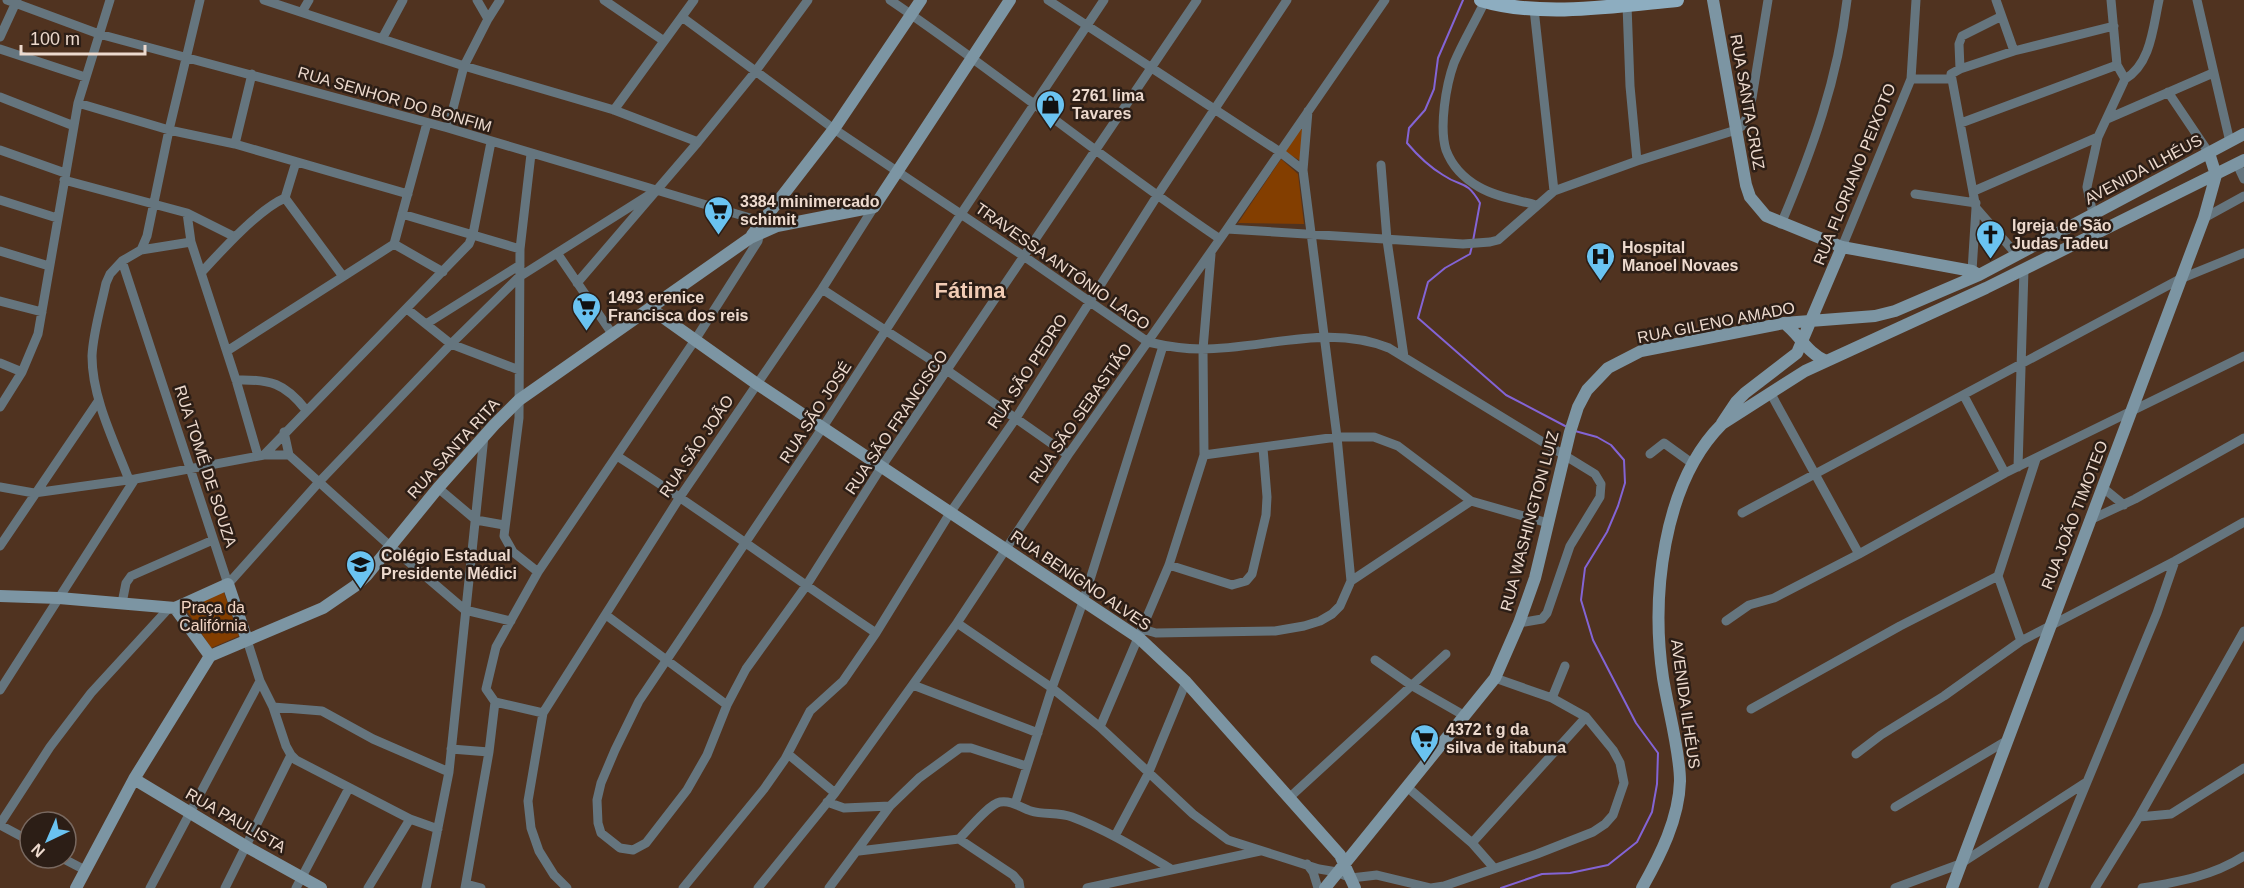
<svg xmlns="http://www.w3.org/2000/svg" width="2244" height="888" font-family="Helvetica,sans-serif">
  <rect width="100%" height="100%" fill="#503320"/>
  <path fill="#833e00" d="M1304 120 1302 158 1299 160 1284 151Z
    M1281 159 1298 174 1304 224 1238 223Z
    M223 590 239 636 211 648 184 606Z"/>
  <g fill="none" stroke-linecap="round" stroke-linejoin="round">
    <path stroke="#8364d5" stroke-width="2" d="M1463 0 1438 58 1434 89 1425 110 1409 128 1407 143C1418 156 1428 166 1443 175 1462 188 1466 179 1480 203L1473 241
      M1472 246 1470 254 1445 268 1428 282 1418 318 1506 395 1567 427
      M1501 888 1542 874 1570 873 1608 865 1637 842 1652 812 1657 784 1658 753 1636 723 1593 640 1581 600 1585 568 1607 532 1618 506 1625 483 1624 460 1611 445 1597 437 1575 431"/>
    <path stroke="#65757e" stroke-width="9" d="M7 0 99 34 448 128 767 223
      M264 0 464 66 614 110 698 142
      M477 0 488 19
      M604 0 664 41
      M890 0C1002 76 1107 163 1220 239
      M1048 0 1280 152 1303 170
      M1104 0 961 214 823 427 639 701 615 750 601 783 597 800 598 823 601 833 620 848 633 850 646 843 687 790 707 755 727 705 746 669 806 586 882 466 1197 0
      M1996 0 2014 51
      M2111 0 2117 65 2125 79
      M2197 0 2230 142
      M1485 1C1475 22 1463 42 1454 63 1446 85 1439 127 1446 150 1452 166 1465 179 1479 187 1496 197 1518 200 1536 205
      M1627 5 1630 86 1637 161
      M1534 9 1554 191
      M302 12 309 0
      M682 17 834 129 1025 257 1148 342C1165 346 1184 349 1202 349 1264 349 1329 323 1389 348L1595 474 1601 484 1600 497 1570 546 1547 613 1542 619 1519 623
      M0 37 17 0
      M382 39 403 0
      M0 49 85 77
      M1960 69 2014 51 2114 26
      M1911 79H1952
      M2125 79C2151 64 2153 27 2159 0
      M2168 92 2209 153
      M0 97 74 126
      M78 103 169 130 235 144 408 194
      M614 110 694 0
      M1308 111 1303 170 1337 437 1351 581
      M2107 119 2213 73
      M1961 123 2117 65
      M448 128 464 66 488 19 500 0
      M235 144 252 74
      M0 150 65 173
      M531 154 520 249 519 418 504 536 513 552 538 572
      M2237 164 2244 179
      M1381 165 1387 240 1404 357
      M64 180 187 213 235 237
      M1974 191 2098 137
      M1915 194 1976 203
      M285 198 342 275
      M0 200 57 218
      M1976 208 2017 255
      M187 213 191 242 236 380 258 456
      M402 214 520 249
      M2093 214 2087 187 2088 182 2098 137 2125 79
      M2204 218 2244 196
      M1781 224C1812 151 1838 79 1847 0
      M1227 229 1385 0
      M394 244 443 272
      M1842 247 1911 79 1916 0
      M141 250 191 242
      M0 251 49 266
      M557 253 613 335
      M122 261 228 584 320 481 451 344 519 277 652 193
      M1972 271 1976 208 1951 74 1960 69 1959 44 1962 36 2000 17
      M201 273C221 251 259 209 285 198L296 162
      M577 283 698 142 755 72 808 0
      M822 289 948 371 1068 455
      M0 301 42 312
      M407 309 451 344 519 370
      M426 324 520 265
      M227 351 394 244 427 123
      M0 363 22 372
      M236 380C270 379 285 383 306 410
      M1771 394 1859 554
      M1964 396 2005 473
      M0 407 22 372 38 334 78 103 110 0
      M284 432 289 455 390 546 465 610 511 621
      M1650 454 1664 443 1693 464
      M264 455H289
      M1204 455 1337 437H1374L1398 446 1471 501
      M617 456C705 512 789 575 876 633
      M2018 467 2024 269
      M129 480C114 441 92 398 92 356 93 333 101 307 106 283L110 274 122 261 141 250 147 236 169 130 200 0
      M0 487 34 493 135 479 264 455 469 244 473 234 491 142
      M2102 487 2124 505
      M438 488 476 520 504 525
      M1742 513 2180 279 2244 253
      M2090 520 2135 499 2244 438
      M0 546 99 400
      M1169 565 1232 585 1246 581 1252 574 1266 515 1267 497 1263 448
      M122 603 126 583 131 576 213 540
      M606 615 727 705
      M1726 621 1749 605 1774 598 1859 554 2005 473 2244 356
      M957 623 1052 688 1100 727 1193 814 1228 840 1319 869 1337 872 1351 878 1377 875 1431 888 1444 886 1537 854 1593 832 1605 824 1613 815 1624 783 1620 763 1613 750 1586 717 1552 698 1495 678
      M1142 629 1156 633 1275 631 1304 626 1320 621 1332 614 1340 606 1351 581 1471 501 1548 523
      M2021 641 1998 576 2036 459
      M1375 660 1411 685 1465 716
      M913 685 1038 733
      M0 690 135 479
      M1552 698 1565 666
      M495 702 486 689 496 647 538 572 695 340 758 241 760 232
      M273 707 322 711 373 739 449 772
      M1751 709 1900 626 1998 576
      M543 713 528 801 531 828 539 851 554 875 567 888
      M1100 727 1169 565 1204 455 1203 349 1211 254
      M451 749 489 752
      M788 754 835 793
      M1856 754 1881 735 1944 696 2021 641 2175 561 2244 522
      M291 755 296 760 410 819 438 829
      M1407 787 1472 843 1494 868
      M1290 797 1446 654
      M827 802 844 808 890 806
      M1015 804 1052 688 1083 602 1163 346
      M1895 807 2006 741
      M2139 817 2171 814 2244 768
      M0 824 50 747 91 693 169 608
      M0 825 30 841
      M1115 836 1148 774 1186 682
      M959 839C968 830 989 804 1000 802 1012 800 1021 808 1031 811 1044 815 1058 812 1072 817 1107 830 1139 850 1171 869
      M1472 843 1586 717
      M859 851 959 839 1013 875 1019 882 1020 888
      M62 858 85 870
      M1307 864 1313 872 1318 888
      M466 884 481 888
      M150 888 260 681
      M225 888 291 755 286 746 273 707 260 681 247 640
      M296 888 349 788
      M368 888 410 819
      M426 888 449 772 484 436
      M465 888 489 752 495 702 543 713 680 497 822 289 874 207
      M683 888 764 789 785 759 810 711 843 681 876 633 950 513 1016 418 1157 196 1287 0
      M758 888 835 793 957 623 1068 455 1227 229 1463 244 1490 242 1498 240 1554 191 1637 161 1736 130 1742 126 1747 117 1752 98 1768 0
      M829 888 890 806 919 778 960 748H971L1026 766
      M1087 888 1260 851
      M1895 888 1960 864 2085 783
      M2043 888 2157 613 2175 561
      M2095 888 2139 817 2244 631
      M2142 888C2178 882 2213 876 2244 856"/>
    <path stroke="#7c95a3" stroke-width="12" d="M1713 0 1746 185 1750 197 1766 216 1842 247 1972 271 1979 275
      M752 235 834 129 921 0
      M650 308 757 384 1139 638 1186 682 1340 855 1355 888
      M1784 323C1800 335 1807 353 1826 361
      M1722 423 1736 402 1745 393 1797 353 1842 247
      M0 596 59 598 175 608 228 584 247 640
      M175 608 210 656
      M134 779 247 847 321 888
      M76 888 134 779 210 656 323 608 355 586 367 575 438 488 494 425 519 400 750 238 777 226 874 207 1010 0
      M1325 888 1495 678 1519 623 1535 578 1570 432 1578 407 1587 390 1608 368 1641 351 1784 323 1875 316 1895 311 1979 275 2244 134
      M1642 888C1660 856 1679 819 1680 781 1680 752 1668 709 1663 678 1651 598 1662 484 1722 424L1805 371 1986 288 2244 160
      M1952 888 2204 218 2216 175 2209 153"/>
    <path stroke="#8dadc0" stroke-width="14" d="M1481 0C1540 18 1616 6 1677 0"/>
  </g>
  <defs>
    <symbol id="shop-pin" viewBox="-11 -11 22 30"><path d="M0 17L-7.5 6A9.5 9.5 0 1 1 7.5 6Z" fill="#6ac3f1" stroke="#2c1e16"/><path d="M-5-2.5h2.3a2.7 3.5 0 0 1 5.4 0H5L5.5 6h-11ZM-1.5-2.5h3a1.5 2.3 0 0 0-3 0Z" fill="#111"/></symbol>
    <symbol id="supermarket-pin" viewBox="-11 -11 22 30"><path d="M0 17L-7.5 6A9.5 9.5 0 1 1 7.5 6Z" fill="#6ac3f1" stroke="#2c1e16"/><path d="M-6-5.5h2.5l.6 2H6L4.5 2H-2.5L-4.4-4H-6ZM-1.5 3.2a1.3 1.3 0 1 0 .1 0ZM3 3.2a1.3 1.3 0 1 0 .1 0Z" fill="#111"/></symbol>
    <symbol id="church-pin" viewBox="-11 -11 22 30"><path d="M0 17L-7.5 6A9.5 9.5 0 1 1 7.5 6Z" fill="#6ac3f1" stroke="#2c1e16"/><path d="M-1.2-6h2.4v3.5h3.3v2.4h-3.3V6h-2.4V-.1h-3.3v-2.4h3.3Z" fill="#111"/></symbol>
    <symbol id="hospital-pin" viewBox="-11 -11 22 30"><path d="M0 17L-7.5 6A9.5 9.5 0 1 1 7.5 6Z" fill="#6ac3f1" stroke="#2c1e16"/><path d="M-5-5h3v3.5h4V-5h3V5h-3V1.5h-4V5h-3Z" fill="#111"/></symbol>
    <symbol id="school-pin" viewBox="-11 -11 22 30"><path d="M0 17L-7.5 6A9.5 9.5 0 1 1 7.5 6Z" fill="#6ac3f1" stroke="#2c1e16"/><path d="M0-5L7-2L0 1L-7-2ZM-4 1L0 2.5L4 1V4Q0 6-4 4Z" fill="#111"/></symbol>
  </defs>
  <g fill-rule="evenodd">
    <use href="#shop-pin" x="1034" y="88" width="33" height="45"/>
    <use href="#supermarket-pin" x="702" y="194" width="33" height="45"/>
    <use href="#church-pin" x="1974" y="218" width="33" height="45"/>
    <use href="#hospital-pin" x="1584" y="240" width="33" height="45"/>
    <use href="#supermarket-pin" x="570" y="290" width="33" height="45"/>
    <use href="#school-pin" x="344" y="548" width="33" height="45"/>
    <use href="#supermarket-pin" x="1408" y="722" width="33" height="45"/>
  </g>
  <g text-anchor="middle" stroke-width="5" stroke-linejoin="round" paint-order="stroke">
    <g font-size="16" font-weight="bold" fill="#eddace" stroke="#2c1e16" text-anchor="start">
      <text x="1072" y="101">2761 lima<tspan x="1072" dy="18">Tavares</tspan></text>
      <text x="740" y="207">3384 minimercado<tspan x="740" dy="18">schimit</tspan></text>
      <text x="2012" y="231">Igreja de São<tspan x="2012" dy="18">Judas Tadeu</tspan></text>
      <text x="1622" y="253">Hospital<tspan x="1622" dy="18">Manoel Novaes</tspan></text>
      <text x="608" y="303">1493 erenice<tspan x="608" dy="18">Francisca dos reis</tspan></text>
      <text x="381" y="561">Colégio Estadual<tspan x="381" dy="18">Presidente Médici</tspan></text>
      <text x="1446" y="735">4372 t g da<tspan x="1446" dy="18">silva de itabuna</tspan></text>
    </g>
    <g font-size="16" fill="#eddace" stroke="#2c1e16">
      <text transform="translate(395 99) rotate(16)" y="6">RUA SENHOR DO BONFIM</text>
      <text transform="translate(1748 102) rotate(80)" y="6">RUA SANTA CRUZ</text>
      <text transform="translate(2143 169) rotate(-28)" y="6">AVENIDA ILHÉUS</text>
      <text transform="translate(1854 174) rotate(-68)" y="6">RUA FLORIANO PEIXOTO</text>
      <text transform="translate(1063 266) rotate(35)" y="6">TRAVESSA ANTÔNIO LAGO</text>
      <text transform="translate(1716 322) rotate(-11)" y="6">RUA GILENO AMADO</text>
      <text transform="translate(1027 371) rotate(-57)" y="6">RUA SÃO PEDRO</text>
      <text transform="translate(815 412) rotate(-57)" y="6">RUA SÃO JOSÉ</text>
      <text transform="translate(1080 413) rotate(-55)" y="6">RUA SÃO SEBASTIÃO</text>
      <text transform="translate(896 422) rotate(-56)" y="6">RUA SÃO FRANCISCO</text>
      <text transform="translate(696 446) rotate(-56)" y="6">RUA SÃO JOÃO</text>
      <text transform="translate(453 448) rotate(-48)" y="6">RUA SANTA RITA</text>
      <text transform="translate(206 466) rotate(72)" y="6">RUA TOMÉ DE SOUZA</text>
      <text transform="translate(2074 515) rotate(-69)" y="6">RUA JOÃO TIMOTEO</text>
      <text transform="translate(1529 521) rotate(-75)" y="6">RUA WASHINGTON LUIZ</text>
      <text transform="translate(1081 580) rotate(34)" y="6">RUA BENÍGNO ALVES</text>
      <text transform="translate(1686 704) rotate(82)" y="6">AVENIDA ILHÉUS</text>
      <text transform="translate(236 820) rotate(30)" y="6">RUA PAULISTA</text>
    </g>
    <g font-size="16" fill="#f3d6c5" stroke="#2c1e16">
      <text x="213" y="613">Praça da<tspan x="213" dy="18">Califórnia</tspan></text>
    </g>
    <g font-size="22" font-weight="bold" fill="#f0cbb4" stroke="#2c1e16">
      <text x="970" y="298">Fátima</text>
    </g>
  </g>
  <g transform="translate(48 840) rotate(224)"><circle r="28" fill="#2c1e16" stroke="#796960" stroke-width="1.5"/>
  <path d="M0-4.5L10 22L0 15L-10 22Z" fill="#6ac3f1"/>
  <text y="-9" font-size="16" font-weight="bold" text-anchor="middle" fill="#eddace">N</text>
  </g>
  <path d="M21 45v9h124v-9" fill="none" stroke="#eddace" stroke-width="3"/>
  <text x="30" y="45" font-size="18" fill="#eddace" stroke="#2c1e16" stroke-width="4.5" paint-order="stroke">100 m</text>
</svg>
